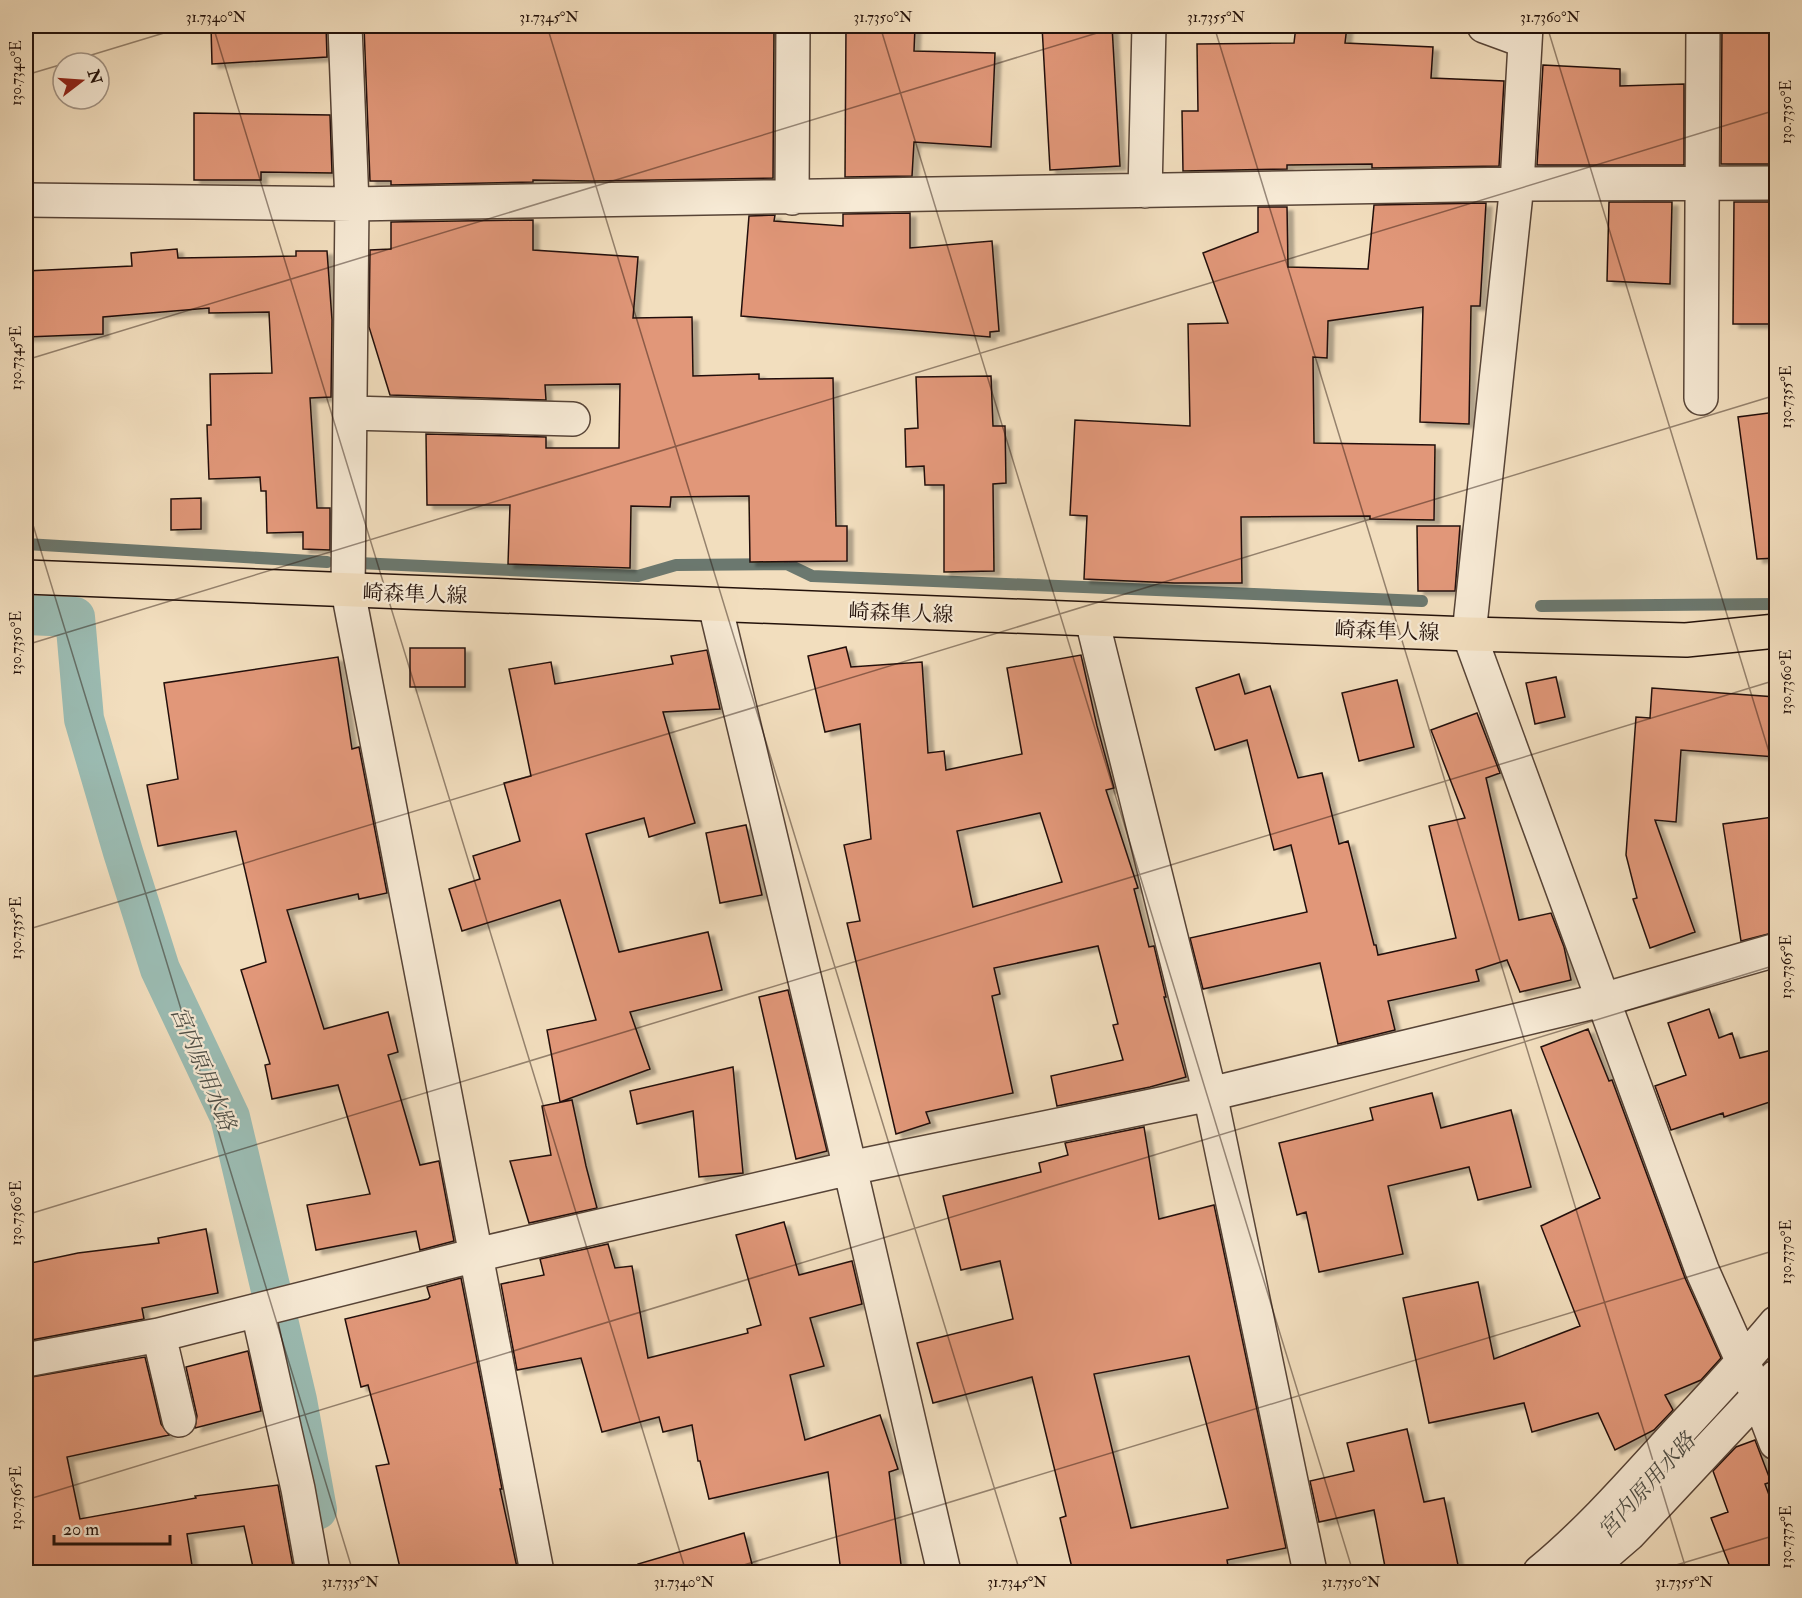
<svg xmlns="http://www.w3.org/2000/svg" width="1802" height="1598" font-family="'IM FELL Double Pica','Noto Serif JP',serif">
  <defs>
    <filter id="shadow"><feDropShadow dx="6" dy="4" stdDeviation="1.5" flood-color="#0004"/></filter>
  </defs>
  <rect width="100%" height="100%" fill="#f2debe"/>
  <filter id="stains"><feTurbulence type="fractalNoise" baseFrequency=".00333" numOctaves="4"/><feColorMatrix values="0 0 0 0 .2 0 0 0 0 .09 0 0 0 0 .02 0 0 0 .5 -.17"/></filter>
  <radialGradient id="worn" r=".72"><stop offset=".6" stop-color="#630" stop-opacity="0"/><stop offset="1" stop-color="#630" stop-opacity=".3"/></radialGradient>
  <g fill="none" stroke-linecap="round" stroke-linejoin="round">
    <path stroke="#6b786f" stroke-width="12" d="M26 544 327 562
      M358 563 638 576 676 565 787 564 812 576 1422 601
      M1541 606 1776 604"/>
    <path stroke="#9bbcb3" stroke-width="40" d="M26 615 75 617 84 719 123 852 160 969 230 1117 297 1400 317 1510"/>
  </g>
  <path fill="#e19779" stroke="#23110a" stroke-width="1.5" fill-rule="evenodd" filter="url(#shadow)" d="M211 26H326L327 57 212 64Z
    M364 26H774L773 178 592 181 533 180V182L391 185V181H370Z
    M846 26H915L914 51 995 53 991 147 914 142 912 176 845 177Z
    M1042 26H1112L1120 166 1050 170Z
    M1296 26H1347L1345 43 1433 47 1431 78 1504 81 1499 166 1372 168V164L1287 165V169L1183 171 1182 111H1198L1197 44 1294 43Z
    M1722 26H1776V164H1721Z
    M1543 65 1620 69V86L1684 84V165H1537Z
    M194 113 330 115 332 173 261 172V180H194Z
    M1609 202H1672L1670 284 1607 281Z
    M1734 202H1776V324H1733Z
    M1486 203 1480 306H1471L1469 424 1420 422 1423 307 1328 321 1327 358 1313 357 1314 443 1435 445 1434 520 1370 519V516L1241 517 1242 583H1174L1084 579 1087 516 1070 515 1075 420 1190 426 1188 324 1228 323 1203 253 1258 232V207H1287L1288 267 1368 269 1374 205Z
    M910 213V248L992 241 999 331 990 332V337L741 316 749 216 775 215 774 221 843 226V214Z
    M533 220V250L638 257 633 318 692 317 693 376 759 374V379L833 378 836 526H847V561L750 562 749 496 671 497 670 507 631 506 630 568 508 564 510 505H427L426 434 546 437V448H619L620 384 545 385 546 400 390 395 369 327 370 250 391 249V222Z
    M177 249 178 258 296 256V251H327L332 320 331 397 310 398 317 508H330V550L303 549V532L267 533 266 491H261L260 477 209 479 207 425H211L210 374 272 373 269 312 209 313V308L103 317V334L26 337V271L132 266 131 253Z
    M991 376 993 426H1005L1006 483 993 484 994 571 944 572V485H925L924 466 906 467 905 429 918 428 916 377Z
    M1776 412V558L1757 559 1738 417Z
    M201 498V529L171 530V499Z
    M1417 526H1460L1455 591H1418Z
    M846 647 851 667 922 662 928 753 944 751 946 770 1022 754 1007 668 1081 655 1097 726 1114 788 1106 790 1138 888 1134 889 1149 947 1154 946 1166 997H1164L1186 1077 1150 1087 1057 1106 1051 1076 1123 1060 1113 1025 1118 1024 1098 946 994 968 1000 994 992 996 1013 1093 926 1112 930 1123 896 1134 847 923 860 921 844 845 871 839 860 724 825 732 808 656ZM1040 813 1062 882 973 907 957 831Z
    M410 648H465V687H410Z
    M707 650 720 709 663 712 695 823 649 837 644 818 586 834 619 952 708 932 722 990 630 1012 650 1069 560 1102 547 1030 596 1020 560 900 462 931 449 889 480 879 473 856 520 841 504 783 531 776 509 669 551 662 555 684 673 664 671 656Z
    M338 657 352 749 359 747 387 893 359 899 358 894 287 910 324 1029 388 1012 398 1052 388 1055 420 1165 439 1161 454 1241 420 1250 416 1231 316 1250 307 1205 370 1194 338 1085 272 1099 265 1065 270 1064 241 970 266 962 236 831 158 846 147 785 178 779 164 683Z
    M1239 674 1245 694 1270 686 1298 778 1322 773 1339 844 1348 841 1374 945H1376L1378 955 1456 938 1429 826 1465 818 1431 730 1477 713 1500 773 1486 778 1519 920 1551 913 1564 947 1571 980 1520 992 1507 960 1476 970 1479 981 1388 1001 1395 1030 1338 1044 1320 963 1203 989 1190 938 1307 912 1291 845 1274 850 1247 740 1215 750 1196 688Z
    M1556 677 1565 717 1535 724 1526 683Z
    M1397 680 1414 747 1359 761 1342 693Z
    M1652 688 1776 697V757L1681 750 1676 822 1655 820 1695 932 1650 948 1633 899 1637 898 1626 855 1636 717 1650 718Z
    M1773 817 1776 842V932L1741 941 1723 824Z
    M746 825 762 895 720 903 706 833Z
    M788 990 827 1151 796 1159 759 997Z
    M1709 1009 1719 1038 1732 1033 1740 1058 1776 1049V1100L1724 1117 1723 1113 1671 1130 1655 1086 1686 1075 1668 1023Z
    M1588 1029 1609 1081 1612 1080 1685 1278 1721 1358 1701 1380 1665 1395 1673 1410 1654 1430 1615 1450 1598 1413 1532 1432 1524 1403 1429 1423 1403 1298 1478 1282 1494 1359 1580 1326 1541 1226 1600 1198 1541 1047Z
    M733 1067 743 1173 699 1177 693 1111 637 1124 630 1091Z
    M1432 1093 1441 1128 1511 1110 1531 1187 1478 1200 1469 1167 1388 1186 1403 1254 1319 1272 1306 1212 1297 1215 1279 1143 1373 1120 1370 1108Z
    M572 1100 586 1166 597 1208 529 1223 510 1161 551 1155 542 1106Z
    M1144 1127 1159 1219 1214 1205 1286 1548 1227 1560 1228 1566 1197 1572H1073L1060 1518 1066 1516 1032 1377 933 1403 917 1343 1013 1319 1000 1261 961 1270 943 1196 1041 1172 1039 1163 1068 1155 1065 1143ZM1189 1356 1228 1508 1131 1528 1094 1374Z
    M784 1222 799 1275 852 1261 862 1304 810 1318 824 1366 790 1375 805 1440 880 1415 898 1469 889 1472 902 1572H841L828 1472 709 1499 700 1461H698L692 1425 663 1432 659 1417 602 1432 581 1358 517 1370 501 1284 544 1275 540 1259 608 1244 615 1268 632 1266 648 1358 748 1333 747 1329 761 1325 736 1235Z
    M206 1229 218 1293 142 1308 144 1319 26 1341V1264L78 1253 159 1243 158 1238Z
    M461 1278 502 1489H500L518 1572H401L376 1466 389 1464 368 1385 361 1387 345 1319 428 1299 430 1297 427 1287Z
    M248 1351 261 1411 195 1428 197 1416 186 1367Z
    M145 1357 161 1424 169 1435 67 1457 80 1519 196 1498 195 1496 278 1485 294 1572H254L244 1526 187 1534 193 1572H34L26 1538V1378Z
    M1407 1429 1424 1502 1444 1498 1458 1565 1421 1572H1386L1374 1510 1319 1522 1310 1481 1354 1471 1347 1443Z
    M1755 1440 1771 1482 1765 1484 1776 1514V1572H1732L1711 1518 1728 1512 1713 1471 1736 1447Z
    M744 1533 754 1572H639L638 1564Z"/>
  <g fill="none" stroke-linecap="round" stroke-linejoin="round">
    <defs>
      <path id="minor" d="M345 26 352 204 348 591 537 1572
        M1484 26 1525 41
        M1526 26 1517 184 1469 634 1702 1270 1758 1396 1776 1443
        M1145 191 1149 26
        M792 198 793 26
        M26 200 352 204 1517 184 1776 183
        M1701 398 1703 26
        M350 413 573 419
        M715 605 850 1168 944 1572
        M1092 620 1210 1094 1310 1572
        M258 1312 298 1489 313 1572
        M159 1335 179 1420
        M26 1360 159 1335 476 1255 850 1168 1210 1094 1602 1000 1776 950
        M1540 1572C1585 1535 1626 1489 1666 1445 1703 1405 1741 1365 1776 1323
        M1585 1572 1629 1534 1776 1377"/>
      <path id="major" d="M26 577 1469 634 1686 640 1776 631"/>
    </defs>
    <use href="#minor" stroke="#574437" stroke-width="36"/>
    <use href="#major" stroke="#23110a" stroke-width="36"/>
    <use href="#minor" stroke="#f7ead5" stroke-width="33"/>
    <use href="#major" stroke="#f2debe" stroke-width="33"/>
  </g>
  <path fill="none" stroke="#23110a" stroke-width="1.5" stroke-opacity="0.45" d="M213 26 686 1572M547 26 1020 1572M880 26 1353 1572M1214 26 1687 1572M1547 26 1776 775M65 63 187 26M26 75 63 64M26 360 1120 26M26 502 353 1572M26 645 1776 110M26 930 1776 395M26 1215 1776 680M26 1500 1776 965M721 1572 1776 1250M1653 1572 1776 1535"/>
  <g text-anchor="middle" stroke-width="4.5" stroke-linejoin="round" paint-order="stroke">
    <g font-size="21" fill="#23110a" stroke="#f7ead5">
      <text transform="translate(415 594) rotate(2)" y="7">崎森隼人線</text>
      <text transform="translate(901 613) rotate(2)" y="7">崎森隼人線</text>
      <text transform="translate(1387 631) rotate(2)" y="7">崎森隼人線</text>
    </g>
    <g font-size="22" font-style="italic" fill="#4d4d45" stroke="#f7ead5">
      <text transform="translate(204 1068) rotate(67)" y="8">宮内原用水路</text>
      <text transform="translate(1646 1485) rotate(-48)" y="8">宮内原用水路</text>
    </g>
  </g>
  <rect width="1802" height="1598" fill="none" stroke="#f2debe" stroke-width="66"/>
  <g transform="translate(81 81) rotate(73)"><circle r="28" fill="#f7ead5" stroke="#a29384" stroke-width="1.5"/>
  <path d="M0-4.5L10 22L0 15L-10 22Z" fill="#8f2418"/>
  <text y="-9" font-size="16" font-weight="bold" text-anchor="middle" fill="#23110a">N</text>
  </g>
  <path d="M54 1535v9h116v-9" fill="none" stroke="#23110a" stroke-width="3"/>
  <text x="63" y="1535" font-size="18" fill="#23110a" stroke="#f7ead5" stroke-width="4.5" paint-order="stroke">20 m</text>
  <rect x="33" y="33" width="1736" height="1532" fill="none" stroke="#23110a" stroke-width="2"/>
  <g font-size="15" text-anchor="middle" fill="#23110a">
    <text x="216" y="22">31.7340°N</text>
    <text x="549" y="22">31.7345°N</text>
    <text x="883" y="22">31.7350°N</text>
    <text x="1216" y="22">31.7355°N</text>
    <text x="1550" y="22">31.7360°N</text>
    <text transform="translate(16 73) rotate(-90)" y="5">130.7340°E</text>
    <text transform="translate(1786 112) rotate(-90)" y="5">130.7350°E</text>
    <text transform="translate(16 358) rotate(-90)" y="5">130.7345°E</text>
    <text transform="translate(1786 397) rotate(-90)" y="5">130.7355°E</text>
    <text transform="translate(16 643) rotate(-90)" y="5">130.7350°E</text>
    <text transform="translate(1786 682) rotate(-90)" y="5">130.7360°E</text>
    <text transform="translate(16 928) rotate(-90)" y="5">130.7355°E</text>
    <text transform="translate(1786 967) rotate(-90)" y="5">130.7365°E</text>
    <text transform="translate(16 1213) rotate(-90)" y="5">130.7360°E</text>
    <text transform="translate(1786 1252) rotate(-90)" y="5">130.7370°E</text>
    <text transform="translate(16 1498) rotate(-90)" y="5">130.7365°E</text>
    <text transform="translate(1786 1537) rotate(-90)" y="5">130.7375°E</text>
    <text x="350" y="1587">31.7335°N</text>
    <text x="684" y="1587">31.7340°N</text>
    <text x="1017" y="1587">31.7345°N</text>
    <text x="1351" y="1587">31.7350°N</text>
    <text x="1684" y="1587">31.7355°N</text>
  </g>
  <rect width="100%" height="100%" filter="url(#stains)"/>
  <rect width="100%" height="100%" fill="url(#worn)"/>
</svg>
